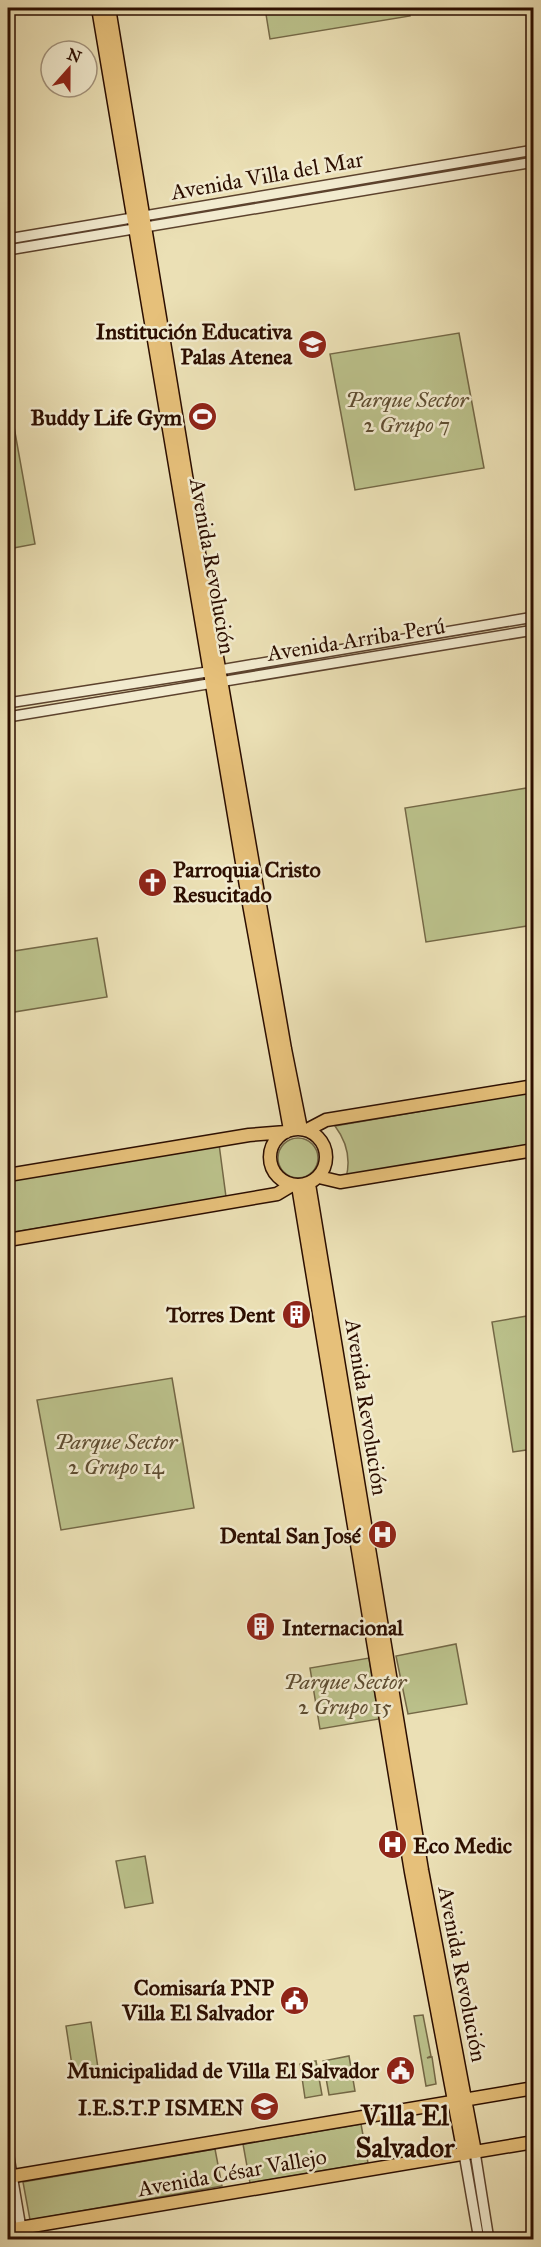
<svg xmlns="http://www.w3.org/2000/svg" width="541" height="2247" font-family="'IM FELL Great Primer',serif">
  <rect width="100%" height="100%" fill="#ebe0b5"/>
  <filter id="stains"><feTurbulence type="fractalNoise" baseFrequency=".00333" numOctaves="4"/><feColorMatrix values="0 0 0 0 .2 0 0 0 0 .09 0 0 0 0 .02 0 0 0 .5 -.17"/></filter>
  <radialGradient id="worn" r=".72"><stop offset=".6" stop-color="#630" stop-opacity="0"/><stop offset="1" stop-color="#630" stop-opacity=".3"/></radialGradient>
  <path fill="#bbc18b" stroke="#746846" stroke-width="1.5" d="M265 8H408L410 16 270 39Z
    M459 333 484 468 355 490 330 354Z
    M11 410 35 544 8 549V411Z
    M533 787V925L426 942 405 808Z
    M97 938 107 997 8 1013V952Z
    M533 1092V1145L346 1178C351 1159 347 1142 335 1126Z
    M278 1158a20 20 0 1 1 40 0a20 20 0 1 1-40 0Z
    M219 1144 226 1197 8 1233V1181Z
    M533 1315V1449L513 1452 492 1322Z
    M172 1378 194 1508 61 1530 37 1400Z
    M456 1644 467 1704 408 1714 396 1656Z
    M369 1658 379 1719 320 1729 310 1668Z
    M145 1856 153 1903 125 1908 116 1861Z
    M423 2015 431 2056 427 2058 432 2057 436 2084 426 2086 414 2016Z
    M91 2022 98 2068 73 2072 66 2026Z
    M349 2056 355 2091 329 2095 323 2061Z
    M316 2061 322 2095 305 2098 300 2064Z
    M361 2124 368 2163 250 2183 243 2144Z
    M215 2149 222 2186 30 2220 23 2182Z"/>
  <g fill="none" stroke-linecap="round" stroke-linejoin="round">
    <defs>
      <path id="minor" d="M8 239 534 150
        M8 250 534 162
        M8 703 220 670 534 617
        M8 717 534 630
        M8 2151 23 2240
        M475 2152 489 2240
        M464 2154 479 2240"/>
      <path id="major" d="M98 8 249 904 290 1130
        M109 8 194 524 285 1049 301 1129
        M270 1157a28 28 0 1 1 56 0a28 28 0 1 1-56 0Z
        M307 1130 326 1120 534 1086
        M8 1175 249 1135 286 1132
        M319 1177 340 1182 534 1150
        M309 1184 422 1870 475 2152
        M298 1186 411 1872 464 2154
        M8 1240 277 1194 292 1185
        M8 2177 534 2088
        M8 2230 534 2142"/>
    </defs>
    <use href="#minor" stroke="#5c422d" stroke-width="12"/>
    <use href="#major" stroke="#2c0e00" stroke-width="15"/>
    <use href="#minor" stroke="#f2ebcf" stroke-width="9"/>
    <use href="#major" stroke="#e6c07a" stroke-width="12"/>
  </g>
  <defs>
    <symbol id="school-disc" viewBox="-11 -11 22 22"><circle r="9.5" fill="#8f2418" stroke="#f2ebcf"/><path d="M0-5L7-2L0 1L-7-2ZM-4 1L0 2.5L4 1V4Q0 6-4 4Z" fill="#fff"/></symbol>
    <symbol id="stadium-disc" viewBox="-11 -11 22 22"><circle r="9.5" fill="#8f2418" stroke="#f2ebcf"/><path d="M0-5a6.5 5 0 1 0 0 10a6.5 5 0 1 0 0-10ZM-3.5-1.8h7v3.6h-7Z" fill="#fff"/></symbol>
    <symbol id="church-disc" viewBox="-11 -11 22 22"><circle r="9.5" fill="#8f2418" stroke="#f2ebcf"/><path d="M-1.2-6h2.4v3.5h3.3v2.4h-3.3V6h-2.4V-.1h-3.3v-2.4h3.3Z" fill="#fff"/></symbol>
    <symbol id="building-disc" viewBox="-11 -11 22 22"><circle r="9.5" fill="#8f2418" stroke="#f2ebcf"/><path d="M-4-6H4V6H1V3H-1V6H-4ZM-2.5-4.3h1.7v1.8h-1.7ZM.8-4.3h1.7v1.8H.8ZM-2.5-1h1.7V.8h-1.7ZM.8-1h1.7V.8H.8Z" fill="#fff"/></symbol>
    <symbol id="hospital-disc" viewBox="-11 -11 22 22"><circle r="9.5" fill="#8f2418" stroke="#f2ebcf"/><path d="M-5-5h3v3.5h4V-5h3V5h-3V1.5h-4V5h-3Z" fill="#fff"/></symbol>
    <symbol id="civic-disc" viewBox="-11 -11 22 22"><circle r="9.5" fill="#8f2418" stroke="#f2ebcf"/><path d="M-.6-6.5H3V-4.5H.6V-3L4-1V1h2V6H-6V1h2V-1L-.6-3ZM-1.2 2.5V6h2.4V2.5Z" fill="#fff"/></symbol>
    <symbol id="university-disc" viewBox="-11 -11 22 22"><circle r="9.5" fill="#8f2418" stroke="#f2ebcf"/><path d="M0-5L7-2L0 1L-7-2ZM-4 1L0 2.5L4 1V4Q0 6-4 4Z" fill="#fff"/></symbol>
  </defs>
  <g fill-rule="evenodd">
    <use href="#school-disc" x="296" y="328" width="33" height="33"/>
    <use href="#stadium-disc" x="186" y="400" width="33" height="33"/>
    <use href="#church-disc" x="136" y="866" width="33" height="33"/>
    <use href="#building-disc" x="280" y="1298" width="33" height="33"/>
    <use href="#hospital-disc" x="366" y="1518" width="33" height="33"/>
    <use href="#building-disc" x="244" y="1610" width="33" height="33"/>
    <use href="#hospital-disc" x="376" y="1828" width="33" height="33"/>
    <use href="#civic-disc" x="278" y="1984" width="33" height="33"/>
    <use href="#civic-disc" x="384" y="2054" width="33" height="33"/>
    <use href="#university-disc" x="248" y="2090" width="33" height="33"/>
  </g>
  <g text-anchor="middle" stroke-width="5" stroke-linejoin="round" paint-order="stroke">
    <g font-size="22" fill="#2c0e00" stroke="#f2ebcf">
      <text transform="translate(267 175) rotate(-10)" y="8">Avenida Villa del Mar</text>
      <text transform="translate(213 566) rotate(80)" y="8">Avenida Revolución</text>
      <text transform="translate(356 639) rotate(-9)" y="8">Avenida Arriba Perú</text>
      <text transform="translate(367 1407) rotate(81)" y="8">Avenida Revolución</text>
      <text transform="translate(463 1974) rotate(79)" y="8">Avenida Revolución</text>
      <text transform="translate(232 2172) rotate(-10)" y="8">Avenida César Vallejo</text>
    </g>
    <g font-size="22" font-weight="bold" fill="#2c0e00" stroke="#f2ebcf" text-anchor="end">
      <text x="292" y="339">Institución Educativa<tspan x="292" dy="25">Palas Atenea</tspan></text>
      <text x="182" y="425">Buddy Life Gym</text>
      <text x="173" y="877" text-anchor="start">Parroquia Cristo<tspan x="173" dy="25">Resucitado</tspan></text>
      <text x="275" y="1322">Torres Dent</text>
      <text x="361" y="1543">Dental San José</text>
      <text x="282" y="1635" text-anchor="start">Internacional</text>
      <text x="413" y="1853" text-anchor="start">Eco Medic</text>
      <text x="274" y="1995">Comisaría PNP<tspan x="274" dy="25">Villa El Salvador</tspan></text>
      <text x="379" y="2078">Municipalidad de Villa El Salvador</text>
      <text x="244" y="2115">I.E.S.T.P ISMEN</text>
    </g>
    <g font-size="22" font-style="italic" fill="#5e4d31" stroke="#f2ebcf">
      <text x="407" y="407">Parque Sector<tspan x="407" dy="25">2 Grupo 7</tspan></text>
      <text x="116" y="1449">Parque Sector<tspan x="116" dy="25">2 Grupo 14</tspan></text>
      <text x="345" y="1689">Parque Sector<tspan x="345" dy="25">2 Grupo 15</tspan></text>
    </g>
    <g font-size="28" font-weight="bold" fill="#2c0e00" stroke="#f2ebcf">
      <text x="405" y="2125">Villa El<tspan x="405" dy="32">Salvador</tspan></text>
    </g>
  </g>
  <rect width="541" height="2247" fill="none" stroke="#ebe0b5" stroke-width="30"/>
  <rect x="9" y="9" width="523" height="2229" fill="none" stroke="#2c0e00" stroke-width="3"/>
  <rect x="15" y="15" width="511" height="2217" fill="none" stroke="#2c0e00" stroke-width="1.5"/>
  <g transform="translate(69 69) rotate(21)"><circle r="28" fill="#f2ebcf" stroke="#a3937c" stroke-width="1.5"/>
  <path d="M0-4.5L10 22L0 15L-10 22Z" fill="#8f2418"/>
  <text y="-9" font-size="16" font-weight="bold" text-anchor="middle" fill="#2c0e00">N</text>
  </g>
  <rect width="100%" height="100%" filter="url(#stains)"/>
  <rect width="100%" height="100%" fill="url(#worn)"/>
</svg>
